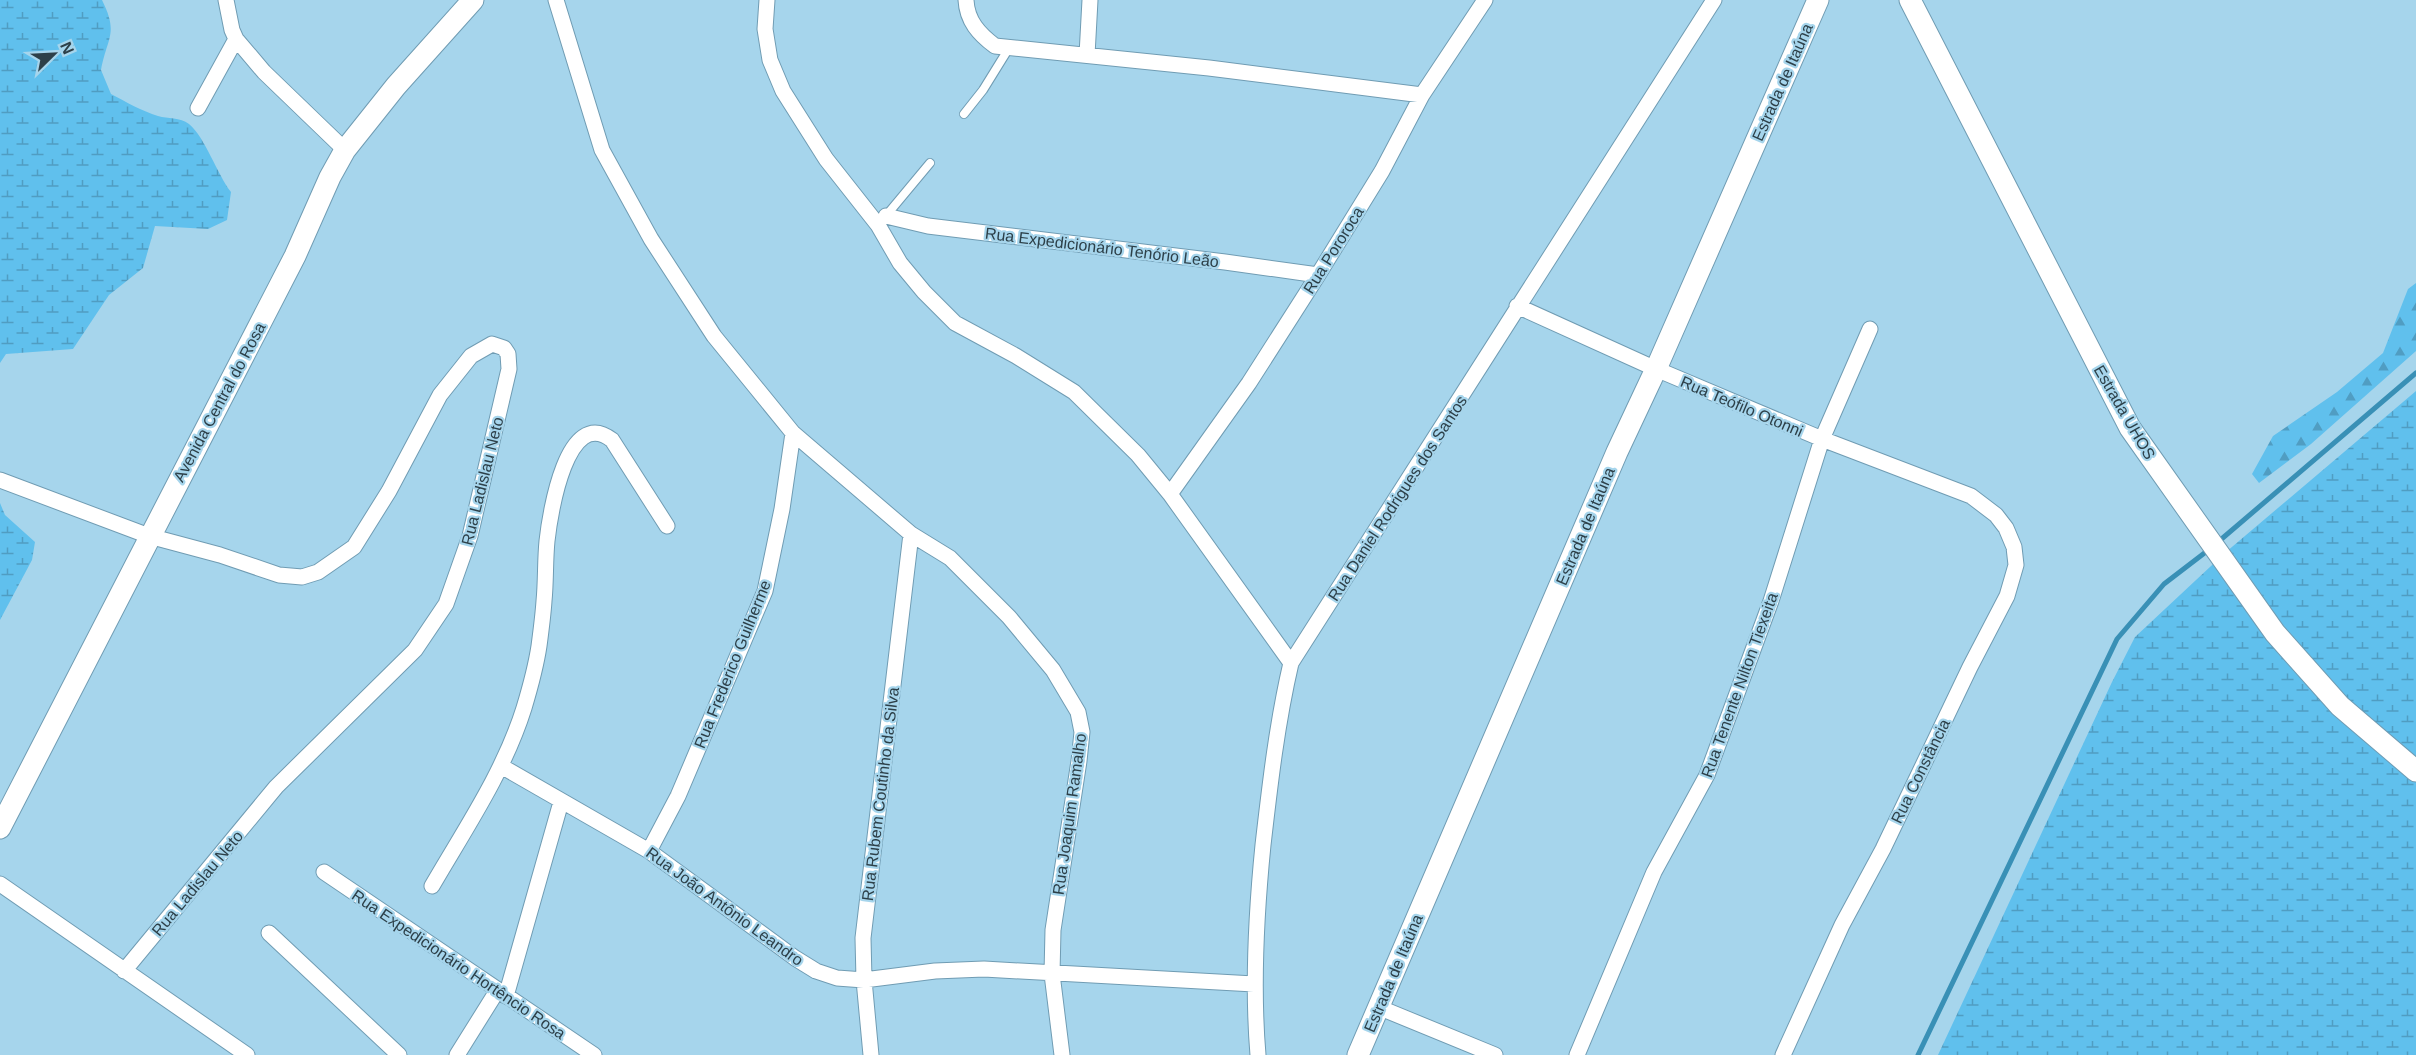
<svg xmlns="http://www.w3.org/2000/svg" width="2416" height="1055" font-family="Helvetica,sans-serif">
  <defs>
    <pattern id="forest-firs" width="22" height="20" patternUnits="userSpaceOnUse" patternTransform="scale(1.5)"><rect width="22" height="20" fill="#60c0ed"/><path d="M5 1l3.5 6h-7zM16 11l3.5 6h-7z" fill="#509dc2"/></pattern>
    <pattern id="wetland-marsh" width="20" height="14" patternUnits="userSpaceOnUse" patternTransform="scale(1.5)"><rect width="20" height="14" fill="#60c0ed"/><path d="M1 5h8M5 5V1M11 12h8M15 12V8" fill="none" stroke="#509dc2"/></pattern>
  </defs>
  <rect width="100%" height="100%" fill="#a6d5ec"/>
  <path fill="url(#forest-firs)" d="M2416 283V351L2311 444 2259 483 2252 474 2273 436 2337 392 2383 353 2408 289Z"/>
  <path fill="url(#wetland-marsh)" d="M0 0H102C119 34 107 37 101 70L111 94C126 102 142 111 158 116 168 119 180 117 189 124 205 137 217 174 231 192L227 220 208 229 155 226 143 268 109 295 73 349 6 354 0 363Z
    M2416 391V1055H1938L2112 682 2135 637 2226 552Z
    M0 503 5 515 35 542 32 560 0 620Z"/>
  <g fill="none" stroke-linecap="round" stroke-linejoin="round">
    <path stroke="#3990b6" stroke-width="5" d="M2218 542 2416 373
      M1918 1055 2117 639 2164 584 2211 548"/>
    <defs>
      <path id="lane" d="M964 114 983 90 1009 48
        M885 217 930 163"/>
      <path id="street" d="M226 0 232 30 236 39 264 72 345 150
        M556 0 602 150 651 239 714 336 793 433 911 534 950 558 1009 617 1053 670 1078 712 1082 732 1079 761 1053 930 1052 974 1062 1055
        M767 0 765 29 770 60 783 91 826 159 878 225 900 263 924 292 955 323 1016 356 1074 392 1138 455 1170 494 1291 663
        M966 0C967 21 979 34 995 46L1209 68 1422 95
        M1087 55 1090 0
        M198 108 236 39
        M886 216 928 226 1225 262 1318 275
        M1517 306 1656 369 1822 439 1971 496 1996 515 2006 528 2014 547 2016 565 2007 596 1970 667 1883 849 1842 925 1783 1055
        M0 480 149 536 220 555 279 575 302 577 318 572 354 547 389 491 440 395 471 356 492 344 504 348 508 354 509 369 470 536 446 604 415 650 276 787 124 971
        M1170 494 1249 383 1318 275 1382 171 1422 95 1485 0
        M501 766 649 851 795 958 816 971 837 978 864 980 935 971 984 969 1254 984
        M649 851 678 796 765 591 782 509 793 433
        M324 872 594 1055
        M0 884 247 1055
        M432 886C465 829 504 772 524 708 530 688 536 666 539 646 541 631 543 616 544 601 546 581 545 561 547 541 550 513 567 405 612 440L667 526
        M269 933 399 1055
        M506 996 561 802
        M1378 1007 1495 1055
        M457 1055 497 991
        M871 1055 864 980 863 938 911 534
        M1258 1055C1252 984 1256 915 1263 845 1270 784 1277 723 1291 663L1714 0
        M1577 1055 1654 872 1707 775 1771 601 1822 439 1870 329"/>
      <path id="secondary" d="M1910 0 2130 428 2275 633 2340 706 2416 771
        M0 828 295 256 330 177 345 150 396 86 473 0
        M1358 1055 1617 452 1656 369 1818 0"/>
    </defs>
    <use href="#lane" stroke="#709cb3" stroke-width="10"/>
    <use href="#street" stroke="#709cb3" stroke-width="17"/>
    <use href="#secondary" stroke="#709cb3" stroke-width="23"/>
    <use href="#lane" stroke="#fff" stroke-width="8"/>
    <use href="#street" stroke="#fff" stroke-width="15"/>
    <use href="#secondary" stroke="#fff" stroke-width="21"/>
  </g>
  <g text-anchor="middle" stroke-width="4.5" stroke-linejoin="round" paint-order="stroke">
    <g font-size="16" fill="#2d4049" stroke="#a6d5ec">
      <text transform="translate(1782 82) rotate(-66)" y="6">Estrada de Itaúna</text>
      <text transform="translate(1102 247) rotate(7)" y="6">Rua Expedicionário Tenório Leão</text>
      <text transform="translate(1333 250) rotate(-58)" y="6">Rua Pororoca</text>
      <text transform="translate(219 402) rotate(-62)" y="6">Avenida Central do Rosa</text>
      <text transform="translate(1742 406) rotate(23)" y="6">Rua Teófilo Otonni</text>
      <text transform="translate(2125 412) rotate(60)" y="6">Estrada UHOS</text>
      <text transform="translate(482 481) rotate(-76)" y="6">Rua Ladislau Neto</text>
      <text transform="translate(1397 498) rotate(-57)" y="6">Rua Daniel Rodrigues dos Santos</text>
      <text transform="translate(1585 526) rotate(-67)" y="6">Estrada de Itaúna</text>
      <text transform="translate(732 664) rotate(-68)" y="6">Rua Frederico Guilherme</text>
      <text transform="translate(1739 685) rotate(-70)" y="6">Rua Tenente Nilton Tiexeita</text>
      <text transform="translate(1920 771) rotate(-64)" y="6">Rua Constância</text>
      <text transform="translate(880 794) rotate(-83)" y="6">Rua Rubem Coutinho da Silva</text>
      <text transform="translate(1069 814) rotate(-82)" y="6">Rua Joaquim Ramalho</text>
      <text transform="translate(197 883) rotate(-50)" y="6">Rua Ladislau Neto</text>
      <text transform="translate(725 906) rotate(36)" y="6">Rua João Antônio Leandro</text>
      <text transform="translate(459 964) rotate(34)" y="6">Rua Expedicionário Hortêncio Rosa</text>
      <text transform="translate(1393 973) rotate(-67)" y="6">Estrada de Itaúna</text>
    </g>
  </g>
  <g transform="translate(54 54) rotate(66)" stroke="#a6d5ec" stroke-width="4.5" paint-order="stroke">
  <path d="M0-4.5L10 22L0 15L-10 22Z" fill="#2d4049"/>
  <text y="-9" font-size="16" font-weight="bold" text-anchor="middle" fill="#2d4049">N</text>
  </g>
</svg>
